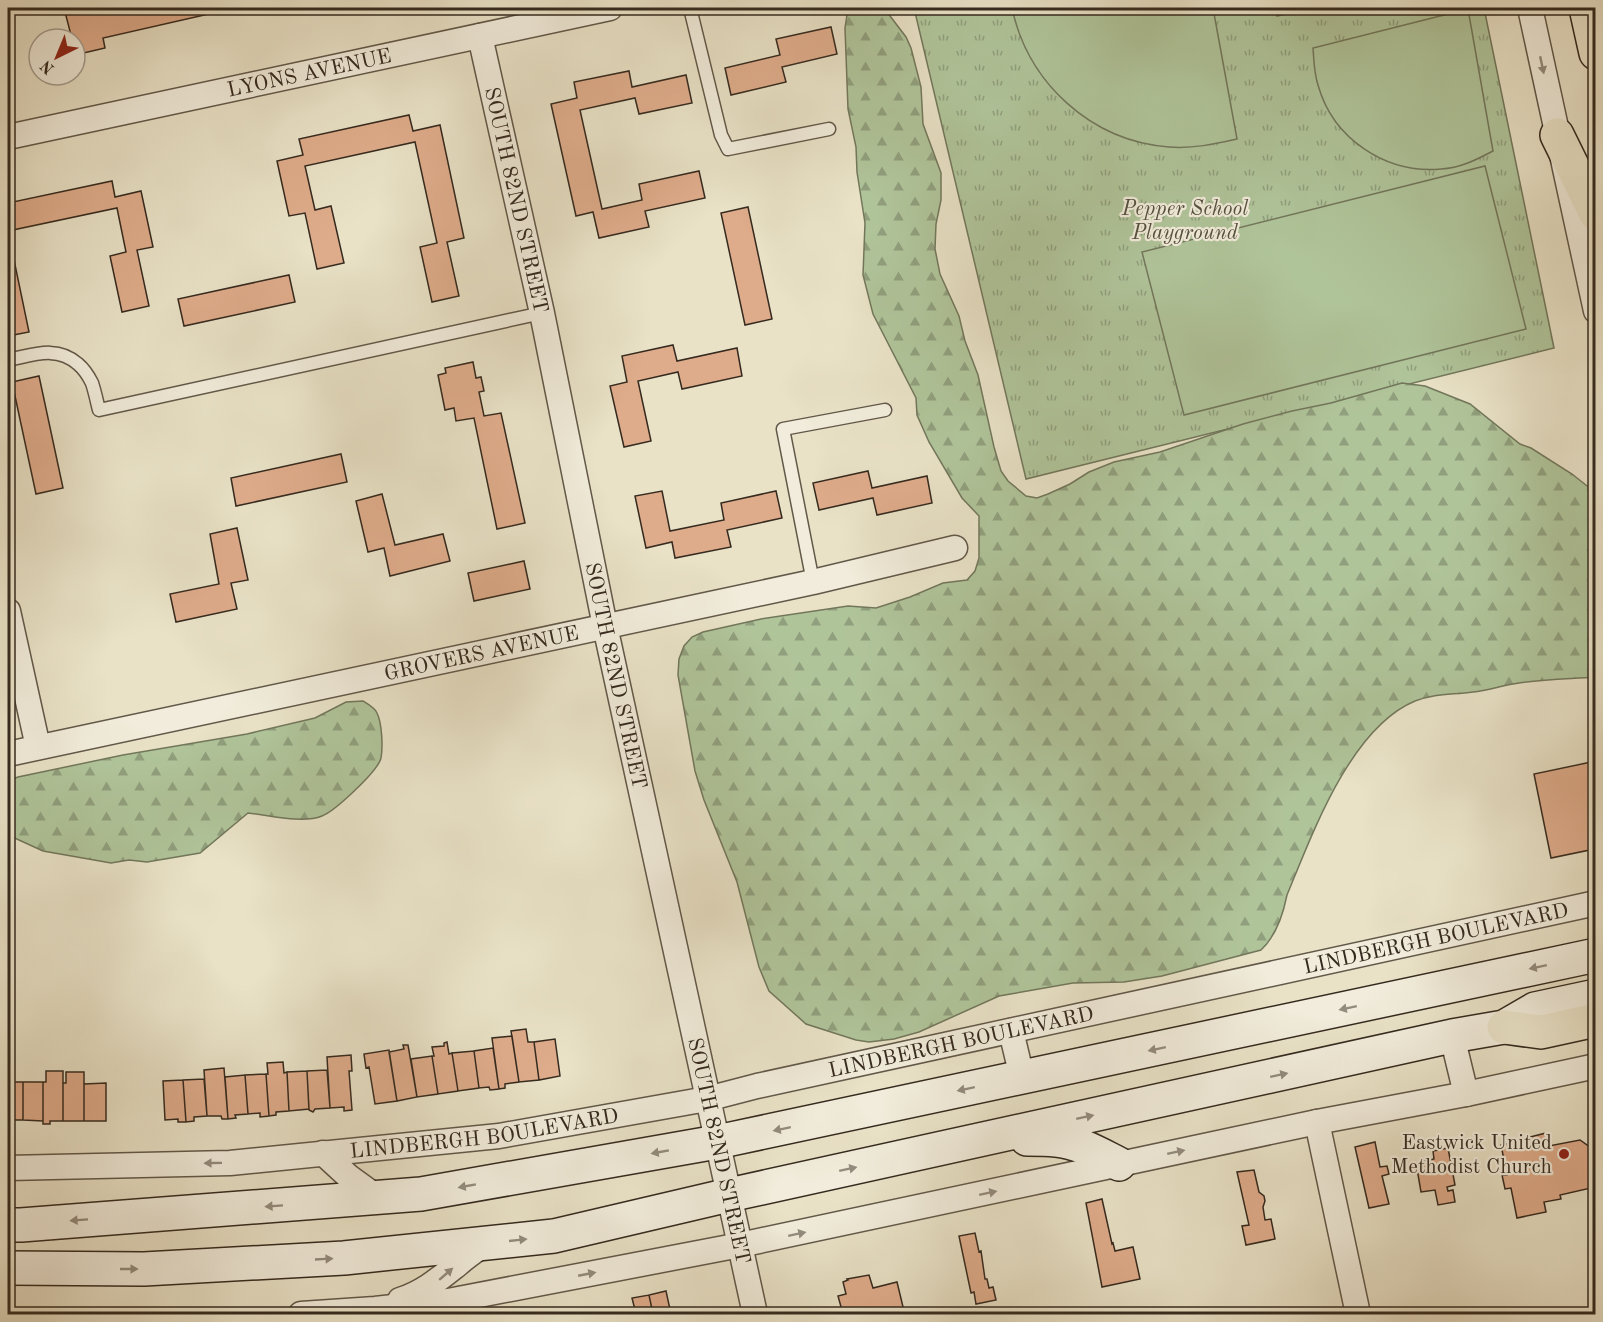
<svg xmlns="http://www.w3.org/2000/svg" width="1603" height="1322" font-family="'Old Standard TT',serif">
  <defs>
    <pattern id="grass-tufts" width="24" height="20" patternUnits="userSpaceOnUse" patternTransform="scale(1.5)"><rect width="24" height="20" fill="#b0c49a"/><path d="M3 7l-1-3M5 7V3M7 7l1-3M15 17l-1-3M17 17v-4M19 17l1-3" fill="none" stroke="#909f7d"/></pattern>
    <pattern id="forest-firs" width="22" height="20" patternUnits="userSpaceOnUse" patternTransform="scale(1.5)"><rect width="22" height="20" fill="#b0c49a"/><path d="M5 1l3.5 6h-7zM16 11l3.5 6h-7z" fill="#909f7d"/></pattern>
  </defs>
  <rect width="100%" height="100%" fill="#e9e2c7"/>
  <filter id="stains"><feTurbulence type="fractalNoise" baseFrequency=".00333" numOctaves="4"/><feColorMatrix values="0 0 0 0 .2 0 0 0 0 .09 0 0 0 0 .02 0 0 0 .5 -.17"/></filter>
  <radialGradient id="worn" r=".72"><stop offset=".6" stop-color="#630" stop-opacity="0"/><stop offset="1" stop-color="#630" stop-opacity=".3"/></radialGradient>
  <path fill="url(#grass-tufts)" stroke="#72775c" stroke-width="1.5" d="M914 8H1484L1554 348 1026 479Z"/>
  <path fill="url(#forest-firs)" stroke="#72775c" stroke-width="1.5" d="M852 8H884L906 37 911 48 921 87 923 124 941 173V200L936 224 935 249 940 274 959 316 965 341 978 375 994 447 1001 471 1008 481 1026 496 1037 498 1048 494 1070 484 1089 472 1114 462 1160 452 1243 424 1292 411 1331 403 1402 383 1425 386 1470 404 1520 444 1531 448 1572 474 1596 493 1595 677C1568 679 1540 679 1513 684 1500 686 1487 691 1473 692 1451 695 1436 693 1415 701 1350 728 1312 835 1287 895 1283 915 1276 936 1261 950L1162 976 1124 982 1073 983 999 996 919 1032 894 1039 869 1042 856 1040 806 1024 769 991 759 967 737 882 704 800 695 771 678 675 679 659 684 646 692 637 703 632 761 619 848 606 876 608 910 597 943 583 967 580 975 571 979 558V516L962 498 929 442 917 415 916 398 873 314 863 275 865 223 857 172 856 147 848 109 845 28 847 15Z
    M363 701C368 704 375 708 377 713 382 723 383 747 381 758 378 771 335 811 322 816 302 824 269 815 248 813L200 853 147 862 129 860 111 863 43 851 8 835V781L18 777 123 755 247 734 315 718 346 702Z"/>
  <path fill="#b0c49a" stroke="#72775c" stroke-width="1.5" d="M1012 8H1213L1237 139C1215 144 1192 149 1169 147 1091 141 1028 83 1012 8Z
    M1275 8H1312L1277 16Z
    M1468 9 1493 151C1476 160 1460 168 1441 169 1386 174 1333 139 1318 85 1314 73 1314 61 1313 48Z
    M1485 166 1526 329 1184 415 1142 252Z"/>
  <path fill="#dfac8b" stroke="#352a1f" stroke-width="1.5" d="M64 8H235L103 38 105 48 75 55V39H72Z
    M831 27 837 54 782 67 786 82 731 95 725 68 780 55 776 39Z
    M629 71 632 87 686 75 692 103 639 114 635 98 580 110 602 209 642 200 639 184 699 171 705 198 645 211 649 227 599 238 593 212 576 216 551 104 577 98 574 82Z
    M409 115 413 131 440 125 464 238 447 242 459 296 432 302 420 247 437 243 415 142 305 166 315 210 331 206 344 263 317 269 305 213 289 216 277 161 303 155 299 139Z
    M112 181 115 197 141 191 153 247 137 250 149 306 122 312 110 256 126 252 117 208 8 231V203Z
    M748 207 772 319 745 325 721 213Z
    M8 231 29 332 8 336Z
    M289 275 295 302 184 326 178 299Z
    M673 345 677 361 737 348 742 376 682 389 678 372 638 381 651 441 624 447 610 386 627 382 622 356Z
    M473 362 476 378 481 377 484 391 479 392 484 416 501 413 525 523 497 529 474 418 456 421 454 408 445 410 438 375 446 373 445 368Z
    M39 376 63 488 36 494 12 382Z
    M341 454 347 482 236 506 231 478Z
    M868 471 872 488 927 476 932 503 877 515 873 498 819 510 813 483Z
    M662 491 670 531 724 520 721 503 776 491 782 518 727 530 731 547 675 558 672 542 646 548 635 496Z
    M382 494 395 545 443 534 450 561 390 576 384 548 368 552 356 501Z
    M237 528 248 580 231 583 237 609 176 622 170 594 219 584 210 534Z
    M524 561 530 589 474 601 468 573Z
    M1596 761V859L1592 860 1590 850 1551 858 1534 774Z
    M526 1029 528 1042H534L539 1080 519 1082 511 1031Z
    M512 1036 519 1082 505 1084V1088L499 1089 492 1038Z
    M555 1039 560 1076 539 1080 534 1042Z
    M447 1042 449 1054 452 1053 458 1091 438 1094 432 1056H434L432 1047 444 1046V1043Z
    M403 1045H408L417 1097 397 1101 389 1052 404 1049Z
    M493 1048 499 1089 490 1090 489 1087 479 1088 474 1051Z
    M389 1050 397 1101 375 1104 369 1067 366 1068 364 1054Z
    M474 1051 479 1088 458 1091 452 1053Z
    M351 1055 352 1071H349L352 1110 344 1111V1107L330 1108 327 1057Z
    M432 1056 438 1094 417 1097 411 1059Z
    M283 1062 284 1073 287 1072 289 1111 276 1112V1115L269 1116 266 1074H268L267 1063Z
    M224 1068 228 1119H222L221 1116H207L204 1070Z
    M327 1070 330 1108 315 1109 313 1112 309 1110 307 1071Z
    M46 1071H63V1121H50V1124H43V1082H46Z
    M307 1071 309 1109 289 1111 287 1072Z
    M66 1072H84V1121H63V1083H66Z
    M266 1074 269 1116 260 1117V1113L248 1114 245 1075Z
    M245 1075 248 1114 235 1115 236 1118 228 1119 225 1077Z
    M204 1079 207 1116 194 1117V1121L186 1122 183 1080Z
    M183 1080 186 1122H178V1119L165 1120 163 1081Z
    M8 1082H23V1120H8Z
    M23 1082H43V1121L23 1120Z
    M106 1083V1121H84V1084Z
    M1546 1133 1549 1146 1580 1140 1594 1150 1596 1175 1590 1182 1591 1188 1560 1195 1561 1199 1544 1202 1546 1212 1517 1218 1511 1188 1505 1189 1502 1175H1507L1501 1145 1526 1140V1138Z
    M1375 1142 1380 1167 1387 1166 1389 1174 1382 1176 1389 1204 1369 1208 1355 1147Z
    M1448 1148 1455 1185 1447 1187 1448 1191 1453 1190 1455 1202 1438 1205 1435 1190 1421 1192 1416 1163 1434 1159 1433 1151Z
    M1254 1170 1259 1192 1264 1196 1265 1201 1263 1207 1265 1220 1271 1219 1275 1239 1246 1245 1242 1226 1249 1225 1237 1172Z
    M1102 1199 1112 1244 1113 1243 1115 1251 1133 1247 1140 1279 1102 1287 1086 1203Z
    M975 1233 979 1252 981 1251 985 1279H987L989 1288 993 1287 996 1300 976 1304 974 1292 971 1293 959 1236Z
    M869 1275 873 1288 897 1282 904 1311 893 1314H843L838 1296 846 1294 843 1282 848 1280 847 1279Z
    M666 1291 671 1314H653L649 1295Z
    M649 1295 653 1314H636L632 1298Z"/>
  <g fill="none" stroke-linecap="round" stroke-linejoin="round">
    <defs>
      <path id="service" d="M690 8 721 135 728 149 829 129
        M8 360C33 355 57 345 78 364 84 369 89 377 92 383 95 392 97 402 99 410L542 313
        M813 582 783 429 885 410"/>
      <g id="minor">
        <path d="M1530 8 1596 311"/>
        <path id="s1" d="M480 36 542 313 605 626 755 1314"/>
        <path id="s2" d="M8 137 610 8"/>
        <path d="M8 611 38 747"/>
        <path id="s3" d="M8 754 813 582 955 548"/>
        <path d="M1011 1031 1022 1077"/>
        <path d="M1452 1036 1466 1094"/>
        <path d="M1317 1122 1358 1314"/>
        <path d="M323 1153 349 1177 378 1198"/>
        <path id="s4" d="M8 1168 230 1163 499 1136 707 1099 757 1086 1596 903"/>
        <path d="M400 1300C424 1292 439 1279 458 1264 467 1256 476 1250 486 1243"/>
        <path d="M301 1314 375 1309 448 1301 740 1245 1317 1122 1466 1094 1596 1066"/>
      </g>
      <path id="secondary" d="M1027 1139C1037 1139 1047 1139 1056 1140 1079 1142 1099 1154 1119 1164
        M8 1225H21L421 1194 717 1142 1596 955
        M8 1268 144 1269 344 1258 554 1236 729 1195 1452 1036 1504 1027 1535 1009 1596 996"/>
      <path id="primary" d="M1586 8 1596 53
        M1557 135 1596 214
        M1504 1027 1541 1032 1596 1020"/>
    </defs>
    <use href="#service" stroke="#625849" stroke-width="15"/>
    <use href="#minor" stroke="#625849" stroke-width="27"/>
    <use href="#secondary" stroke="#352a1f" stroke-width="36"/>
    <use href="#primary" stroke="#352a1f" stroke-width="36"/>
    <use href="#service" stroke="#f1ecdb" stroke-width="12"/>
    <use href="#minor" stroke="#f1ecdb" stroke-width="24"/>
    <use href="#secondary" stroke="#f1ecdb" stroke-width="33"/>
    <use href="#primary" stroke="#e9e2c7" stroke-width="33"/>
  </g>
  <defs><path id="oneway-solid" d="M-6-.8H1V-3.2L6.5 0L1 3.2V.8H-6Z" transform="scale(1.5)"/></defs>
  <g fill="#938b7d">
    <use href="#oneway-solid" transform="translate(1542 65) rotate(78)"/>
    <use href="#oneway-solid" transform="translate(1538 967) rotate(168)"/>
    <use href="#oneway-solid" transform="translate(1348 1008) rotate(168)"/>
    <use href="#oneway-solid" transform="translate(1157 1049) rotate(168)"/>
    <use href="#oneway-solid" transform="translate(1279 1075) rotate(-12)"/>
    <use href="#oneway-solid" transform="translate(966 1089) rotate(168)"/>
    <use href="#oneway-solid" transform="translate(1085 1117) rotate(-12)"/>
    <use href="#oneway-solid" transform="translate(782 1129) rotate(168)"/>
    <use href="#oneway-solid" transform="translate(660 1152) rotate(170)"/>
    <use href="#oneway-solid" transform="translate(1176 1152) rotate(-12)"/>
    <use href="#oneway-solid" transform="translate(213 1163) rotate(179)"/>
    <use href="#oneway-solid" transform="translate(848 1169) rotate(-12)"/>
    <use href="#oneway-solid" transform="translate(467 1186) rotate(170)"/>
    <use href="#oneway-solid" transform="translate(988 1193) rotate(-12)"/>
    <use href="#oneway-solid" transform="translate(274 1206) rotate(176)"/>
    <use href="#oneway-solid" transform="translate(79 1220) rotate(176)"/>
    <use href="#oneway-solid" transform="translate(797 1234) rotate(-12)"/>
    <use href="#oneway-solid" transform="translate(518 1240) rotate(-6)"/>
    <use href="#oneway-solid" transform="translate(324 1259) rotate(-3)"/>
    <use href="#oneway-solid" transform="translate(129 1269)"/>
    <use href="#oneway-solid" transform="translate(446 1274) rotate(-41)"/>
    <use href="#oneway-solid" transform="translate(587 1274) rotate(-11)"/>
  </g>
  <circle fill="#8f2418" stroke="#f1ecdb" stroke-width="2" cx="1564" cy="1154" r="6"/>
  <g text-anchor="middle" stroke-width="4.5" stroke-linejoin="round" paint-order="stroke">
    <g font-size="21" fill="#352a1f" stroke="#f1ecdb">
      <text dy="7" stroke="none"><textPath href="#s2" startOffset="308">LYONS AVENUE</textPath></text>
      <text dy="7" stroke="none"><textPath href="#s1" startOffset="168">SOUTH 82ND STREET</textPath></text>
      <text dy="7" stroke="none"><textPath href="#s3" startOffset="484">GROVERS AVENUE</textPath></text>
      <text dy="7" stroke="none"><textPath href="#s1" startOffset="654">SOUTH 82ND STREET</textPath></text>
      <text dy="7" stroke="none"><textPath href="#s4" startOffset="1450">LINDBERGH BOULEVARD</textPath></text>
      <text dy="7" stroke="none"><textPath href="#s4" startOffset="964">LINDBERGH BOULEVARD</textPath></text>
      <text dy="7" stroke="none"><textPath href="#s4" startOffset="478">LINDBERGH BOULEVARD</textPath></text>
      <text dy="7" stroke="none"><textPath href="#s1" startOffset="1140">SOUTH 82ND STREET</textPath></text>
    </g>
    <g font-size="21" font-style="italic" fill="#54503e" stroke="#f1ecdb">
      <text x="1185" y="215">Pepper School<tspan x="1185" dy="24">Playground</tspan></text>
    </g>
    <g font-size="21" fill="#352a1f" stroke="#f1ecdb" text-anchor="end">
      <text x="1552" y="1149">Eastwick United<tspan x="1552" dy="24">Methodist Church</tspan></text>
    </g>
  </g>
  <rect width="1603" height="1322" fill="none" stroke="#e9e2c7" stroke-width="30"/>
  <rect x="9" y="9" width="1585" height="1304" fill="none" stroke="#352a1f" stroke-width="3"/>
  <rect x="15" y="15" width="1573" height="1292" fill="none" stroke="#352a1f" stroke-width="1.5"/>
  <g transform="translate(57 57) rotate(223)"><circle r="28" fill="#f1ecdb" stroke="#a69e90" stroke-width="1.5"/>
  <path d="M0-4.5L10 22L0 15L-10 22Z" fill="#8f2418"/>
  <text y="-9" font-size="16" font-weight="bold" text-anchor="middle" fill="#352a1f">N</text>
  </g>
  <rect width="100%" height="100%" filter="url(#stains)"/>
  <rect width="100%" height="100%" fill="url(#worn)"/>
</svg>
